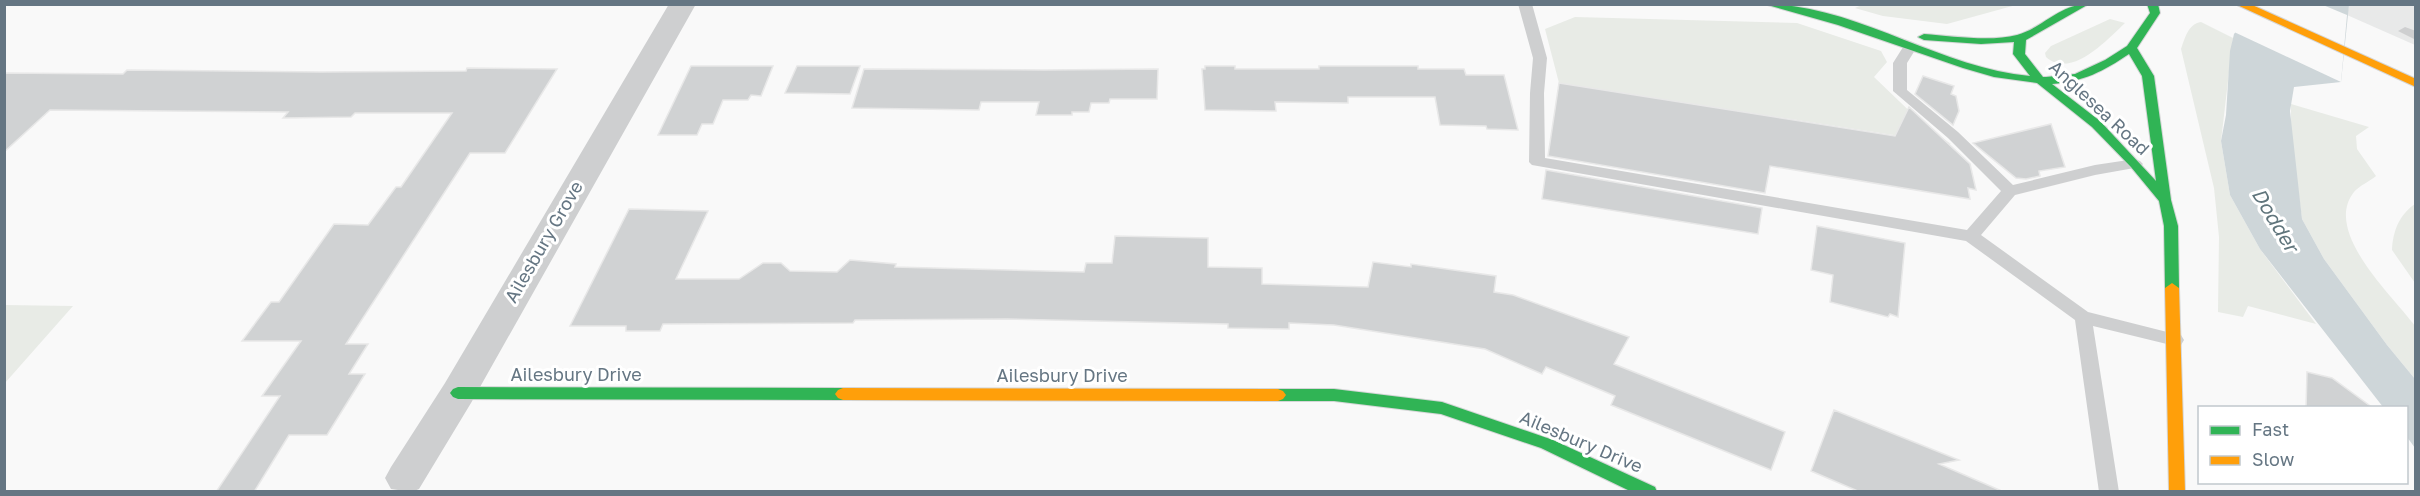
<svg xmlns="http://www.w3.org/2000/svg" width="2420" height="496" font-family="'Golos Text',sans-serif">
  <rect width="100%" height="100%" fill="#f9f9f9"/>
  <path fill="#e8e9e9" d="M2349 5H2415V45L2347 15Z"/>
  <path fill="#e8ebe6" d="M1864 4H2016V5L1947 24 1883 16 1855 8Z
    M1575 17 1797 23 1881 51 1887 62 1874 77 1924 125 1951 144 1559 83 1545 29Z
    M2110 19 2125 23C2108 39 2071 80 2046 57L2045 53 2051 46Z
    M2201 22 2233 38 2221 141 2230 195 2260 249 2316 324 2248 306 2243 317 2218 312 2219 237 2214 188 2181 49C2185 38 2188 24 2201 22Z
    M2291 104 2369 127 2356 136 2357 149 2376 176C2370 181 2359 186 2354 192 2322 232 2394 297 2415 326V379L2387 345 2324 259 2302 219 2291 135Z
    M2415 204V283L2392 250C2393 231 2399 215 2415 204Z
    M5 305 73 306 5 383 4 305Z"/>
  <path fill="#ced6d9" d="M2257 5H2349L2341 82 2294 87 2290 111 2302 219 2324 259 2387 345 2415 379V448L2407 437 2406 408 2383 407 2260 249 2230 195 2221 141 2226 115 2230 51 2234 34Z"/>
  <path fill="#f9f9f9" d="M2253 4 2323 5 2347 15 2341 82 2232 31Z"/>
  <path fill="#d0d2d3" stroke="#e8e8e8" stroke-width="1.5" d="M691 66H773L761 96 751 95 748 100H723L713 124H702L697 135H658Z
    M797 66H860L850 94 785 93Z
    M1205 66H1235V69H1319V66H1418V69H1464L1466 75H1504L1518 130 1487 129 1486 126 1440 125 1435 97H1348V103L1275 102 1276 111 1205 110 1202 69H1205Z
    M467 68 557 69 505 153H470L346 344H368L349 374H365L327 435H289L254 492H216L280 396H262L301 341H242L271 302H279L334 224 368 225 396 187H401L452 113H355L351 117 283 118 288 112 50 110 4 152V73L123 74 127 70 321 72 466 71Z
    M864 69 1044 70 1158 69 1157 99H1110L1109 103H1091L1089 112H1072V115H1036L1039 102H981L979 110 852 108Z
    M1923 76 1954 86 1951 94 1956 96 1959 111 1953 125 1915 94Z
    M1559 83 1895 136 1909 107 1970 164 1976 190 1968 188 1970 199 1770 166 1765 193 1548 156Z
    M2051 124 2065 167 2039 171 2040 176 2026 179 2016 178 1973 143Z
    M1546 170 1762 208 1758 234 1542 199Z
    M629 209 708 211 676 279H739L763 263H781L790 271 837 272 850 260 896 264 895 267 1084 272 1086 263H1112L1115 236 1208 238V267L1262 268V284L1368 287 1373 262 1411 267V264L1496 276 1494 292 1513 295 1629 337 1614 364 1785 432 1771 470 1611 405 1615 396 1546 367 1542 374 1485 349 1334 325 1289 323V329L1228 328V324L1007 319 855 320 853 323 663 324 660 331H626V326H570Z
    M1817 226 1905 243 1898 317 1890 314 1888 317 1830 302 1833 275 1811 270Z
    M2307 372 2332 378 2373 408H2306Z
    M1834 410 1959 460 1939 464 2004 492H1860L1811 471Z"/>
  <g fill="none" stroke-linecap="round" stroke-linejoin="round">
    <defs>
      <path id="fast" d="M1764 4C1855 4 1939 68 2030 76L2013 54 2014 42 1981 44 1924 40 1918 37 1924 34C1952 36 1990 42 2017 35 2043 28 2059 4 2089 4L2026 40 2025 54 2043 77H2046L2075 74 2105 60 2127 46 2150 13 2147 4H2158L2160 13 2137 48 2154 76 2171 200 2178 226 2179 288 2177 291H2167L2165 288 2164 226 2159 201 2131 167 2092 127 2037 83 1994 77 1963 68 1838 25ZM2129 54 2142 76 2156 181 2100 121 2052 84C2083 82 2104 71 2129 54Z
        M458 387 843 388 848 390 851 394 848 398 843 400 458 399 453 397 450 393 453 389Z
        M1278 389H1334L1442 402 1553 440 1655 487 1657 492H1632L1541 448 1441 414 1334 401H1278L1273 399 1270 395 1273 391Z"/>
      <path id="slow" d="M2235 4H2250L2416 79V87Z
        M2172 283 2179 288 2185 492H2169L2165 288Z
        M843 388 1278 389 1283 391 1286 395 1283 399 1278 401 843 400 838 398 835 394 838 390Z"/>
    </defs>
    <use href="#fast" stroke="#d5d6d7" stroke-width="2"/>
    <use href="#slow" stroke="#d5d6d7" stroke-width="2"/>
    <path fill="#cecfd0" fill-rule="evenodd" d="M1518 4H1532L1547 58 1544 93 1545 158 1967 230 2001 191 1948 138 1893 91V63L1905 44 1910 43 1917 47 1907 63V90L1958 132 2013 185 2095 165 2135 159 2140 161 2143 164 2140 167 2095 175 2015 195 1981 235 2088 312 2175 334 2181 335 2184 340 2181 345 2175 346 2093 326 2119 492H2099L2075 320 1966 241 1532 165 1529 162 1530 93 1533 58Z
      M2405 27 2416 31V40L2398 31Z"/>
    <path fill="#cecfd0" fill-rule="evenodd" d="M669 4H696L471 403 419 489 412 492 391 489 385 478 391 467 445 383Z"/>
    <use href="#fast" fill="#30b455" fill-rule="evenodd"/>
    <use href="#slow" fill="#ff9f0a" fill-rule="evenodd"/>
  </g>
  <g text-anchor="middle" stroke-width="6" stroke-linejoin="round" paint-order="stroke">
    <g font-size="18" fill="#657683" stroke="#fff">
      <text transform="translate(2099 108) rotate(43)" y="6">Anglesea Road</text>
      <text transform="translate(544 242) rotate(-60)" y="6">Ailesbury Grove</text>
      <text x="576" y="381">Ailesbury Drive</text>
      <text x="1062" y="382">Ailesbury Drive</text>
      <text transform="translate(1581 442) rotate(23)" y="6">Ailesbury Drive</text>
    </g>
    <g font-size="20" font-style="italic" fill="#60757c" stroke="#fff">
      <text transform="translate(2275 220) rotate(59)" y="7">Dodder</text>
    </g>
  </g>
  <rect width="2420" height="496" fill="none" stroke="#657683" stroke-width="12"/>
  <rect x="2198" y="406" width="210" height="78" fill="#ffffff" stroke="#c1c8cd" stroke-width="1.5"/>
  <rect x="2210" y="426" width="30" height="9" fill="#30b455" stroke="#c1c8cd" stroke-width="1.5"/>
  <text x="2252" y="436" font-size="18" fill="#657683">Fast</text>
  <rect x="2210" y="456" width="30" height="9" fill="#ff9f0a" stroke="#c1c8cd" stroke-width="1.5"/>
  <text x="2252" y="466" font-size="18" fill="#657683">Slow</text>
</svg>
